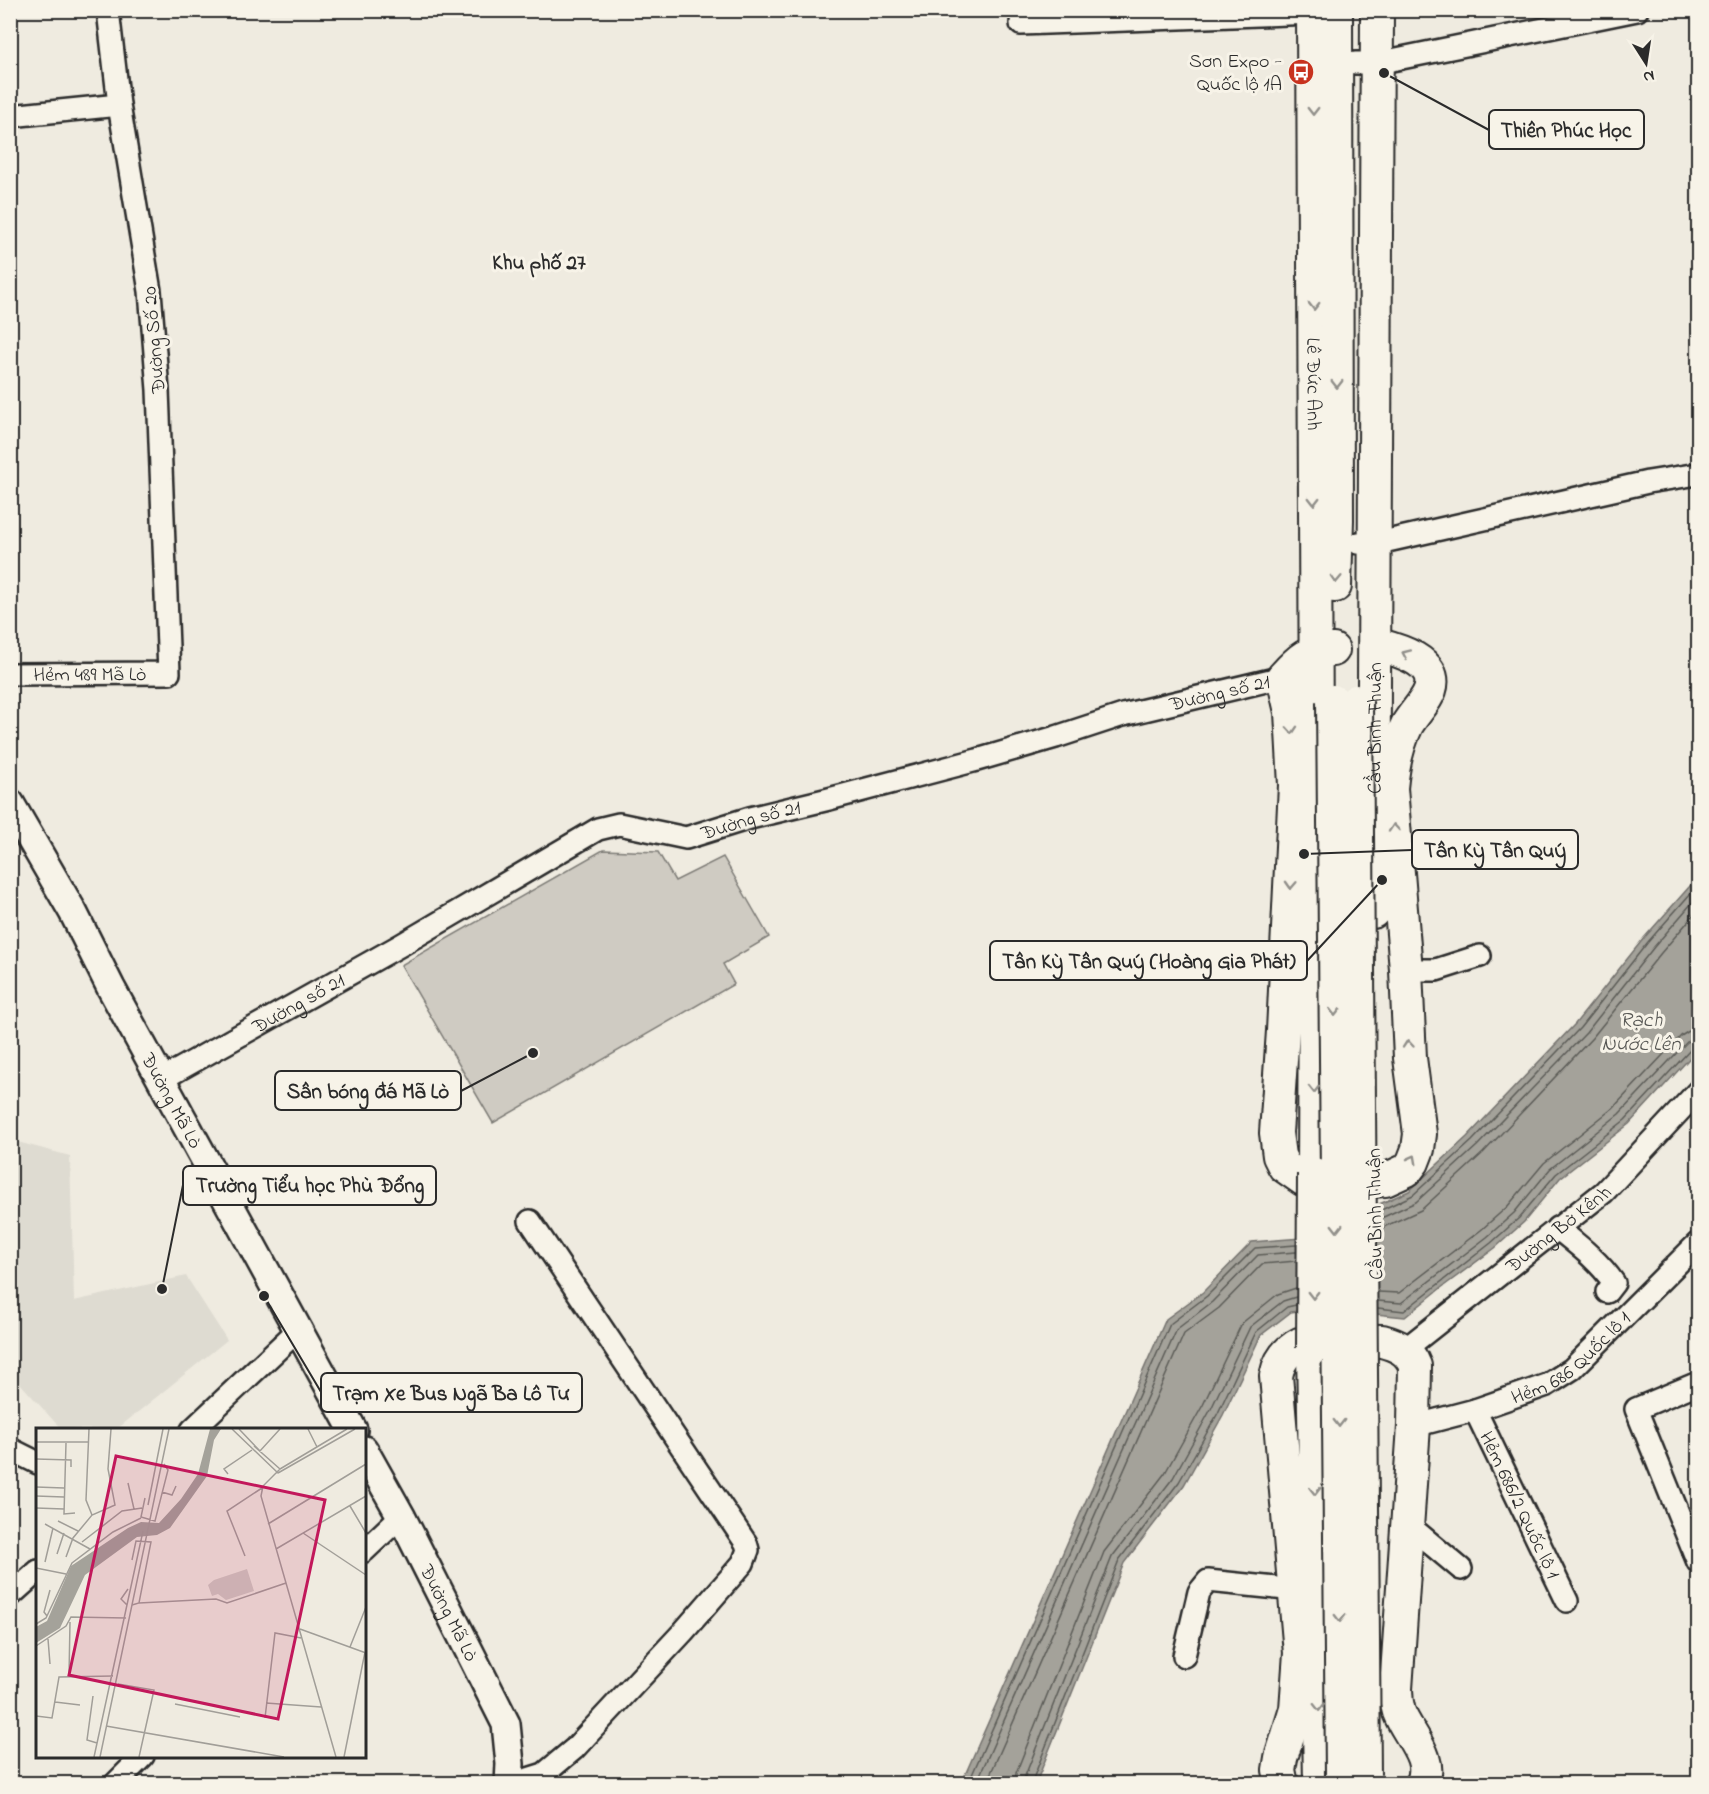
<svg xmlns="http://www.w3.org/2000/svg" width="1709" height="1794" font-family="'Indie Flower',sans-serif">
  <rect width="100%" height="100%" fill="#efebe0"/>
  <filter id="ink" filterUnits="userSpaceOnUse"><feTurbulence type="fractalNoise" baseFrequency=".0167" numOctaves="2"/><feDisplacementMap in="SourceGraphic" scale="12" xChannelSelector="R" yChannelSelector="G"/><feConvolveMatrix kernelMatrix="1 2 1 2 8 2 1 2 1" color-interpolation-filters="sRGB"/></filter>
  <g filter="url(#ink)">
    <path fill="#dedbd1" d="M10 1140 70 1156 74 1301 186 1276 227 1340 117 1429H61L11 1373Z"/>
    <path fill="#cfcbc2" stroke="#7d7b76" stroke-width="1.5" d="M603 850 658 852 675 881 723 857 769 937 723 964 734 984 493 1123 401 965Z"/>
    <path fill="#a4a29a" stroke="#74726e" stroke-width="1.5" d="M1698 877V1049L1629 1124 1560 1178 1524 1222 1495 1248 1441 1288 1405 1317 1316 1308 1291 1312 1261 1335 1223 1415 1184 1485 1124 1563 1036 1783 961 1784 1166 1319 1203 1292 1252 1242 1302 1238 1409 1191 1467 1137 1575 1024 1644 938Z"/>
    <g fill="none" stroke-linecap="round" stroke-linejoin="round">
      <path stroke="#5b5b57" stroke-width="1.5" d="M1377 1212 1413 1195 1472 1141 1580 1028 1648 942 1698 885
        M1377 1220 1416 1202 1477 1146 1586 1033 1654 947 1698 896
        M1377 1230 1421 1210 1483 1153 1592 1038 1661 953 1698 910
        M1378 1292 1399 1293 1481 1230 1507 1207 1544 1163 1613 1108 1681 1036 1689 1031 1698 1029
        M1378 1301 1401 1303 1487 1237 1514 1213 1550 1169 1619 1114 1687 1042 1698 1038
        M1378 1308 1404 1311 1491 1243 1519 1218 1556 1174 1625 1120 1692 1048 1698 1046
        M968 1784 1170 1324 1207 1296 1255 1248 1296 1245
        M976 1784 1177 1329 1212 1302 1258 1255 1296 1252
        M986 1784 1184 1334 1219 1308 1262 1264 1296 1261
        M1015 1784 1016 1773 1104 1552 1165 1473 1203 1405 1242 1323 1278 1294 1296 1288
        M1024 1784 1025 1776 1112 1557 1173 1478 1211 1409 1250 1327 1283 1301 1296 1297
        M1031 1784 1119 1560 1179 1482 1218 1413 1256 1332 1287 1307 1296 1305"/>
      <defs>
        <g id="minor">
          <path d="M1022 10 1021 24 1313 13"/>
          <path d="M1355 63H1377L1637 10"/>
          <path d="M10 116 119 105"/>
          <path d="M1358 543 1374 544 1648 482 1698 474"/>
          <path id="s1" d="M10 674 169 673 158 390 150 291 119 105 108 10"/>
          <path d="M1406 970H1436L1480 956"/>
          <path id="s2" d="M162 1079 401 945 598 829 619 824 686 838 750 818 829 799 977 760 1056 737 1123 715 1283 677"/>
          <path d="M1557 1228C1578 1245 1599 1261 1614 1283L1607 1292"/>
          <path id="s3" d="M1404 1350 1604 1192 1698 1091"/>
          <path d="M1698 1383 1636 1409 1698 1562"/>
          <path id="s4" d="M1475 1410 1567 1601"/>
          <path id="s5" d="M1414 1426 1475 1410 1547 1385 1572 1369 1698 1243"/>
          <path d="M192 1430 299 1329"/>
          <path d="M10 1449 38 1463"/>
          <path d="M1406 1523 1461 1569"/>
          <path d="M364 1551 401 1516"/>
          <path d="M10 1596 38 1571"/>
          <path d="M1184 1656 1199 1592 1208 1581 1296 1590"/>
          <path d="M115 1784 143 1756"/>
          <path d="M512 1784 544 1774 574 1749 683 1632 743 1563 748 1550 746 1543 530 1221"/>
        </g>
        <g id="major">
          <path id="s6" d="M10 803 73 912 111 988 353 1430"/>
          <path id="s7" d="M364 1450 401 1516 506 1724 510 1764 509 1784"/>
        </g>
        <g id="highway">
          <path id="s8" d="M1313 10 1316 757 1314 1174"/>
          <path d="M1335 586 1337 520 1336 10"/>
          <path d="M1333 650C1307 651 1300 658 1283 677L1291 712 1295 785 1283 1031 1276 1133 1279 1156 1284 1166 1304 1180 1316 1182 1329 1184 1385 1180 1407 1170 1413 1162 1418 1149 1420 1134 1410 1058 1406 970 1391 788C1393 766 1397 745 1407 725 1414 713 1426 702 1430 690 1440 660 1394 649 1375 644"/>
          <path id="s9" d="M1373 912 1377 10"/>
          <path d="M1313 1348 1320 1784"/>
          <path d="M1282 1784 1279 1770 1281 1758 1296 1709 1300 1653 1276 1376C1280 1355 1295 1342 1316 1339L1382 1341C1397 1345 1409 1350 1415 1366L1414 1426 1396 1689C1396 1697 1397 1705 1399 1712 1407 1734 1435 1759 1422 1784"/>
        </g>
      </defs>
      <use href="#minor" stroke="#2b2b2b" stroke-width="26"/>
      <use href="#major" stroke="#2b2b2b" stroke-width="32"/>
      <use href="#highway" stroke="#2b2b2b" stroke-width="36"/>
      <use href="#minor" stroke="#f7f3e8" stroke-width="21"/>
      <use href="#major" stroke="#f7f3e8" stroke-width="27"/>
      <use href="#highway" stroke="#f7f3e8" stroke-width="32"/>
      <defs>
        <path id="highway-bridge" d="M1333 701 1342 1776
          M1356 701 1364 1775
          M1313 1348 1314 1174"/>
      </defs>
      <use href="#highway-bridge" stroke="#2b2b2b" stroke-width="36" stroke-linecap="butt"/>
      <use href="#highway-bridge" stroke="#f7f3e8" stroke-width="32"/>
    </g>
    <defs><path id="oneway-chevron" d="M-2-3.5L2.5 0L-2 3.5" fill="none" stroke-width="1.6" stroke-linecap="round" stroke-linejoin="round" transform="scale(1.5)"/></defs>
    <g stroke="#918f8a">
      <use href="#oneway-chevron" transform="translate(1313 111) rotate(90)"/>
      <use href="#oneway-chevron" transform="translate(1314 306) rotate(90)"/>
      <use href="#oneway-chevron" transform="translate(1337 384) rotate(90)"/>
      <use href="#oneway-chevron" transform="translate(1314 501) rotate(90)"/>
      <use href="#oneway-chevron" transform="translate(1336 579) rotate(92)"/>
      <use href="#oneway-chevron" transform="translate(1406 654) rotate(-156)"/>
      <use href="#oneway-chevron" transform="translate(1292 730) rotate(86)"/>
      <use href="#oneway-chevron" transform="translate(1394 828) rotate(-95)"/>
      <use href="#oneway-chevron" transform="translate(1291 885) rotate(93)"/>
      <use href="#oneway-chevron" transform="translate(1335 1012) rotate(90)"/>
      <use href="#oneway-chevron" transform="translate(1408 1044) rotate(-95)"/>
      <use href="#oneway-chevron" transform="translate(1314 1089) rotate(90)"/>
      <use href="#oneway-chevron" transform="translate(1413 1159) rotate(-62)"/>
      <use href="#oneway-chevron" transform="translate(1337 1228) rotate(90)"/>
      <use href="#oneway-chevron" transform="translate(1313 1295) rotate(90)"/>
      <use href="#oneway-chevron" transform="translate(1339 1423) rotate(90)"/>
      <use href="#oneway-chevron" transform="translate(1315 1491) rotate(89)"/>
      <use href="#oneway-chevron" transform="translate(1340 1618) rotate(90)"/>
      <use href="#oneway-chevron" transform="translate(1319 1707) rotate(89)"/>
    </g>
  </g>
  <defs>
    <symbol id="bus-disc" viewBox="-11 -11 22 22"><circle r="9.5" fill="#c8321e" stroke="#f7f3e8"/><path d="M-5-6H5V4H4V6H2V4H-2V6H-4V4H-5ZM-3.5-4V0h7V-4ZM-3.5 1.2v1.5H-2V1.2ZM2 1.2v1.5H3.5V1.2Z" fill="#fff"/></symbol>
  </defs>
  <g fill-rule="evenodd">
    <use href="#bus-disc" x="1286" y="57" width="30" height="30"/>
  </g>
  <g text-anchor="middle" stroke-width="6" stroke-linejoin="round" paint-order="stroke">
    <g font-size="20" fill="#2b2b2b" stroke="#f7f3e8" text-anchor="end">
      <text x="1282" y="67">Sơn Expo -<tspan x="1282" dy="23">Quốc lộ 1A</tspan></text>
    </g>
    <g font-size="20" fill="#2b2b2b" stroke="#f7f3e8">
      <text transform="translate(153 340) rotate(-95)" y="7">Đường Số 20</text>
      <text dy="7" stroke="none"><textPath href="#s8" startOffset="374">Lê Đức Anh</textPath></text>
      <text dy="7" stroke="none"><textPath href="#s1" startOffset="80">Hẻm 489 Mã Lò</textPath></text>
      <text dy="7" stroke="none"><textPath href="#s2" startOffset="1146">Đường số 21</textPath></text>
      <text dy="7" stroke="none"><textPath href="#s9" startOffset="184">Cầu Bình Thuận</textPath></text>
      <text dy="7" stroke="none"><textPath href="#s2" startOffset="660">Đường số 21</textPath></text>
      <text dy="7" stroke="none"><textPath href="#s2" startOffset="156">Đường số 21</textPath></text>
      <text dy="7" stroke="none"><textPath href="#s6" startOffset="339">Đường Mã Lò</textPath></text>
      <text transform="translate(1374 1214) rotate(-91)" y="7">Cầu Bình Thuận</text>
      <text dy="7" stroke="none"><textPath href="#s3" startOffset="196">Đường Bờ Kênh</textPath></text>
      <text dy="7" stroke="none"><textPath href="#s5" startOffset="174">Hẻm 686 Quốc lộ 1</textPath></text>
      <text dy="7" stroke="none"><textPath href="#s4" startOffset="105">Hẻm 686/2 Quốc lộ 1</textPath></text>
      <text dy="7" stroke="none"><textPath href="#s7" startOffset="184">Đường Mã Lò</textPath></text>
    </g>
    <g font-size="21" font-weight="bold" fill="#2b2b2b" stroke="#f7f3e8">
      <text x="539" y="269">Khu phố 27</text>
    </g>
    <g font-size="21" font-style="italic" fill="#555552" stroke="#f7f3e8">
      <text x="1641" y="1026">Rạch<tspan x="1641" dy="24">Nước Lên</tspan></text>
    </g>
  </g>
  <g transform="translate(36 1428)">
    <rect width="330" height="330" fill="#efebe0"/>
    <path d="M211 141 218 163 190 172 182 166 176 168 172 157 178 152Z" fill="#cfcbc2"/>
    <path d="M174 1H185L178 12 171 48 134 100 121 107 101 109 49 147 24 200 0 215V199L11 193 35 138 92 100 105 94 123 95 145 71 162 46Z" fill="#a4a29a"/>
    <path fill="none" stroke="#a19e98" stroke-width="1.5" d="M53 1 50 72 56 87M196 1 242 45M203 1 224 23 244 1M272 1 281 19M0 14H53M30 15 28 86 39 85M218 18 244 41M0 31 35 32V39M244 41 227 58 225 68 300 329M244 41 311 1M242 45 319 1M192 46 188 41 216 22M92 55 98 81M0 59 28 60M126 64 136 67 140 58M0 68 28 69M109 70 105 89 119 93 132 42 128 36M112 77 127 1M314 78 330 105M0 80 28 81M22 93 42 103M9 96 54 121M232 96 330 36M267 105 330 147M46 114 86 83 106 80M240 121 330 68M21 126 28 105M209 128 191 83 226 60M30 129 37 110 56 87 79 77 72 41 75 1M9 134 17 100M0 140 30 146M103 175 180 171 191 175 250 155M91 177 85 171 92 161M96 177 103 175 115 114 100 113 96 132M11 188 8 184 14 162M0 196 10 190 36 135 77 104 105 90M264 201 330 225M12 211 14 236M0 218 30 198 35 189 90 190M314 219 330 179M33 247 34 194M82 256 118 262 103 329M57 268 51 312 61 315M19 274 44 277M230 275 285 279M139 276 204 289M0 288 16 290 23 249 77 248M229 290 239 205 265 210M70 298 248 329M58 329 107 103M64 329 133 1M308 329 329 224"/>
    <path fill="#c2185b" fill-opacity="0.15" stroke="#c2185b" stroke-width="3" d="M80 28 289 72 242 291 33 247Z"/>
    <rect width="330" height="330" fill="none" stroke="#2b2b2b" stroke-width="3"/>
  </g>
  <path fill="none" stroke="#2b2b2b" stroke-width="2" d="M1384 73L1489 130M1304 854L1412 850M1382 880L1307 961M533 1053L461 1091M162 1289L183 1185M264 1296L321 1392"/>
  <g fill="#2b2b2b" stroke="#f7f3e8" stroke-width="2">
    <circle cx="1384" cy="73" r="6"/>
    <circle cx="1304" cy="854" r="6"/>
    <circle cx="1382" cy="880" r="6"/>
    <circle cx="533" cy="1053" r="6"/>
    <circle cx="162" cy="1289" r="6"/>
    <circle cx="264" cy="1296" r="6"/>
  </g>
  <g fill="#f7f3e8" stroke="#2b2b2b" stroke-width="2">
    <rect x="1489" y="110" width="155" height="39" rx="6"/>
    <rect x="1412" y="830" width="166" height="39" rx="6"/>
    <rect x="990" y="941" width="317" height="39" rx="6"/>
    <rect x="275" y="1071" width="186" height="39" rx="6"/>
    <rect x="183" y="1166" width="253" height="39" rx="6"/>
    <rect x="321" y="1373" width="261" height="39" rx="6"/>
  </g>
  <g font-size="21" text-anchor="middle" font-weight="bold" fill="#2b2b2b">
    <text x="1566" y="137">Thiên Phúc Học</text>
    <text x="1495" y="857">Tân Kỳ Tân Quý</text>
    <text x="1149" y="968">Tân Kỳ Tân Quý (Hoàng Gia Phát)</text>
    <text x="368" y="1098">Sân bóng đá Mã Lò</text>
    <text x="310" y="1192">Trường Tiểu học Phù Đổng</text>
    <text x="451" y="1400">Trạm Xe Bus Ngã Ba Lô Tư</text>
  </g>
  <rect width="1709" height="1794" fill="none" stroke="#f7f3e8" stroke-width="36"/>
  <rect x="18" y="18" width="1673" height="1758" fill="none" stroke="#2b2b2b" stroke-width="2" filter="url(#ink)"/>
  <g transform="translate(1646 63) rotate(168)" stroke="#f7f3e8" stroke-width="4.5" paint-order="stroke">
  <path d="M0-4.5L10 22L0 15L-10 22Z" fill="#2b2b2b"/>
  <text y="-9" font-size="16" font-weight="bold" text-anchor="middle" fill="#2b2b2b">N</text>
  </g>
</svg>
